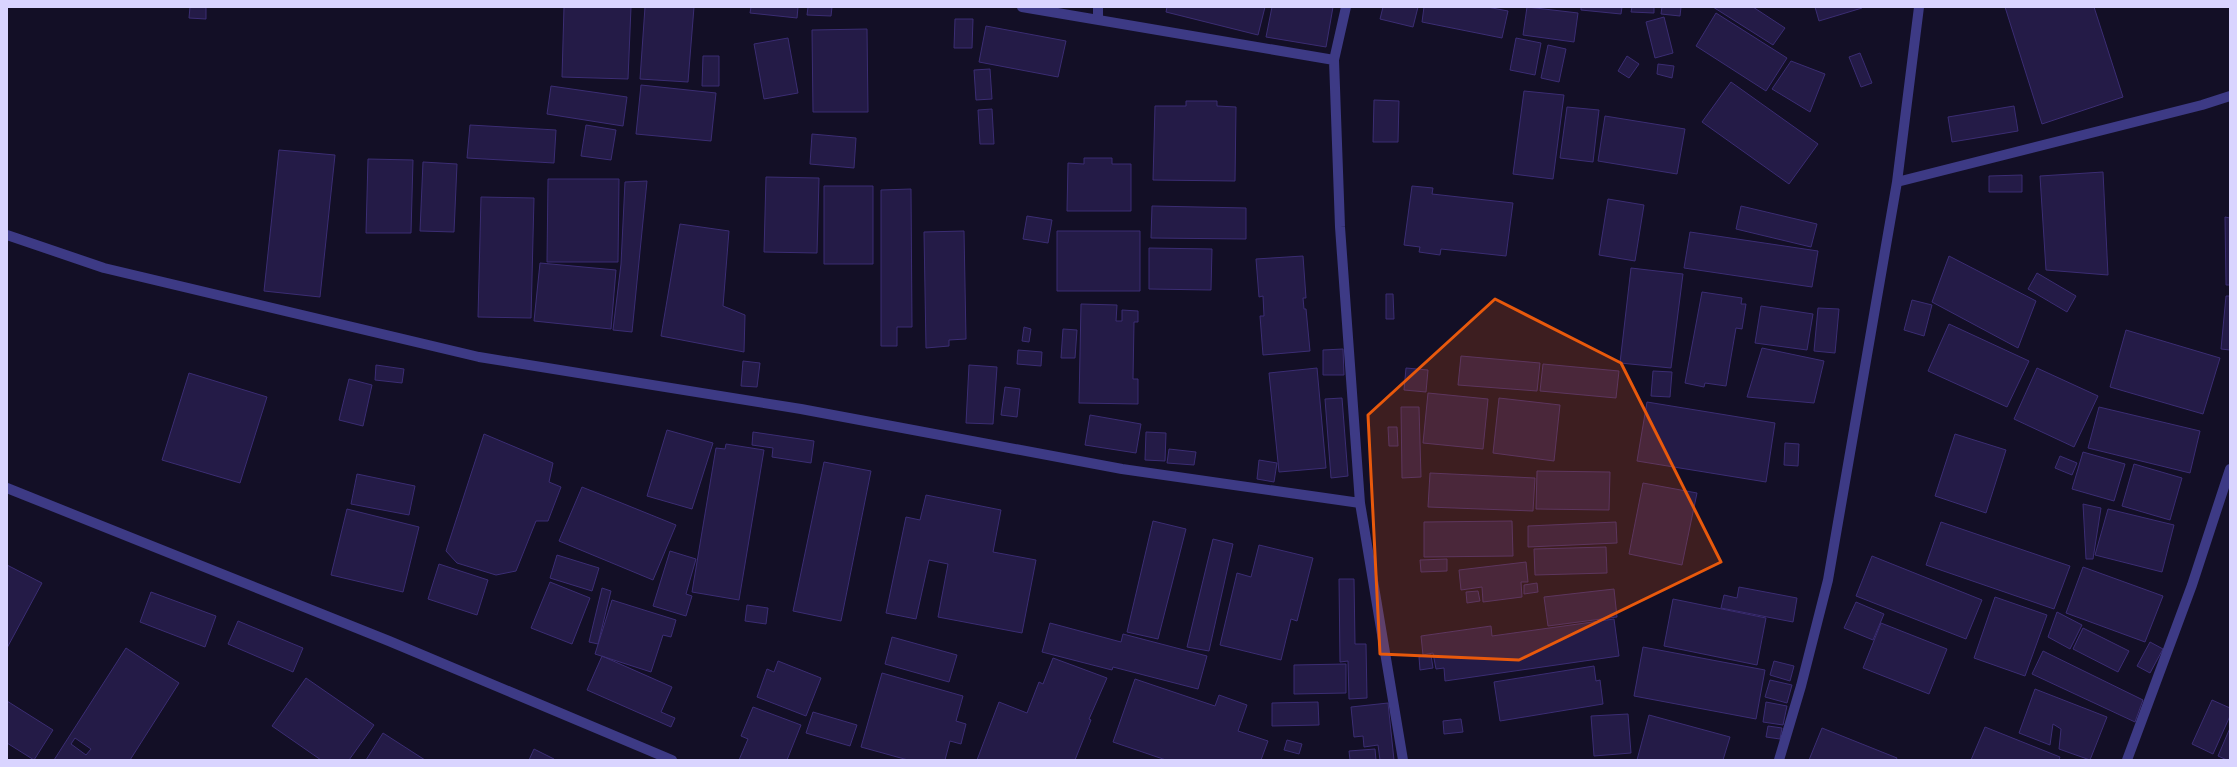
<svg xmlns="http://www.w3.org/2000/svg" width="2237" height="767" font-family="Roboto,sans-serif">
  <rect width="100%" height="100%" fill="#130f26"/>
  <path fill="#241b47" stroke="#3b2d73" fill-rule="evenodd" d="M190 7H206V19L189 18Z
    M564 7H631L628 79 562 77Z
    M645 7H694L688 82 640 79Z
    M751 7H798L797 18 750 13Z
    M808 7H832L831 16 807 15Z
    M1167 7H1265L1258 35 1166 12Z
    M1272 7H1333L1326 47 1266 37Z
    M1383 7H1418L1413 27 1380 19Z
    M1424 7H1487L1508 11 1502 38 1422 22Z
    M1527 7 1578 13 1574 42 1523 35Z
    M1581 7H1622L1621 14 1581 10Z
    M1632 7H1654V13L1631 12Z
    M1662 7H1681L1680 16 1661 14Z
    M1713 7H1753L1785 28 1773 45Z
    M1815 7H1862V8L1819 21Z
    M2005 7H2094L2123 97 2042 124Z
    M1716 13 1787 58 1766 91 1696 46Z
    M1664 17 1673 53 1655 58 1646 22Z
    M955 19H973L972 48H954Z
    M986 26 1066 41 1058 77 979 62Z
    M867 29 868 112H813L812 30Z
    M788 38 798 93 764 99 754 44Z
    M1516 38 1541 43 1535 75 1510 70Z
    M1548 45 1566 49 1559 82 1541 78Z
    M1860 53 1872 83 1861 87 1849 57Z
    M703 56H719V86H702Z
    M1627 56 1639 64 1629 78 1618 71Z
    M1791 61 1825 74 1810 112 1772 89Z
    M1658 64 1674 66 1672 78 1657 74Z
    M990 69 992 99 976 100 974 70Z
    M1731 82 1818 144 1789 184 1702 122Z
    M641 85 716 93 711 141 636 134Z
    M551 86 627 97 623 126 547 114Z
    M1524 91 1564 95 1553 179 1513 174Z
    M1374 100 1399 101 1398 142H1373Z
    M1186 101H1217V106L1236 107 1235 181 1153 180 1155 106H1186Z
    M2014 106 2018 131 1952 142 1948 117Z
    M1567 107 1599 110 1593 162 1560 158Z
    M992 109 994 144H980L978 110Z
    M1605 116 1685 129 1677 174 1598 161Z
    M470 125 556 130 554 163 467 158Z
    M586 125 616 130 611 160 581 156Z
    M812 134 856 138 854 168 810 164Z
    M279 150 335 155 320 297 264 291Z
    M1084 158H1112V164H1131V211H1067L1068 163 1084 164Z
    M368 159 413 160 411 233H366Z
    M423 162 457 164 454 232 420 231Z
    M2103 172 2108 275 2046 270 2040 176Z
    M2022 175V192H1989V176Z
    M766 177 819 178 817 253 764 252Z
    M548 179H619L618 262H547Z
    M647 181 632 332 613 330 621 264 625 182Z
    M824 186H873V264H824Z
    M1412 186 1433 188 1432 194 1513 203 1506 256 1441 249 1440 255 1419 252 1420 247 1404 245Z
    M911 189 912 327H897V346H881V190Z
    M481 197 534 198 531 318 478 317Z
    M1608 199 1644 205 1635 261 1599 255Z
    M1152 206 1246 208V239L1151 238Z
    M1741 206 1817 224 1811 247 1736 229Z
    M1027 216 1052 220 1048 243 1023 239Z
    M2225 217 2230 218V285H2226Z
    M680 224 729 231 723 306 745 315 744 352 661 336Z
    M964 231 966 339 949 340V346L926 348 924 232Z
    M1057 231H1140V291H1057Z
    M1690 232 1818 251 1812 287 1684 268Z
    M1149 248 1212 249 1211 290 1149 289Z
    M1303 256 1306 298H1303L1304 309H1306L1310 351 1263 355 1260 316H1264L1263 296 1259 297 1256 259Z
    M1949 256 2036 301 2018 348 1932 302Z
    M540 263 616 270 611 329 534 321Z
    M1631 268 1683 274 1671 368 1620 363Z
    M2037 273 2076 296 2067 312 2028 289Z
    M1702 292 1742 298 1741 304H1746L1742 329 1736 328 1726 386 1705 383 1704 387 1685 383Z
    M1386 294H1393L1394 319H1386Z
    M2226 296H2230V350L2221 349Z
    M1912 300 1932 305 1924 336 1904 330Z
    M1081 304 1117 305 1116 321H1122V310L1138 311V322H1134L1133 379H1138V404L1079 403Z
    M1761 306 1813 314 1807 350 1755 343Z
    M1818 308 1839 309 1835 353 1814 351Z
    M1949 324 2029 361 2007 407 1928 371Z
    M1024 327 1031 329 1029 342 1022 341Z
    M1063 329 1077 330 1075 358H1061Z
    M2126 330 2220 358 2203 414 2110 387Z
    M1762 348 1824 361 1814 403 1747 397Z
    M1343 349 1344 375H1323V350Z
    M1018 350 1042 352 1041 366 1017 364Z
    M1461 356 1540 363 1537 391 1458 385Z
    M743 361 760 363 757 387 741 386Z
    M1543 364 1619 371 1616 398 1540 391Z
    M376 365 404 369 402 383 375 380Z
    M969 365 997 367 993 424 966 423Z
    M1317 368 1326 468 1279 472 1269 373Z
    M1406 368 1428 370 1426 392 1404 390Z
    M2037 368 2098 396 2074 447 2014 419Z
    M1653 371 1672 372 1670 397 1651 396Z
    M189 373 267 397 240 483 162 460Z
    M349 379 372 385 363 426 339 420Z
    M1005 387 1020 389 1017 417 1001 415Z
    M1428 393 1488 399 1483 449 1423 443Z
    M1342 398 1348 476 1331 478 1325 399Z
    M1499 398 1560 405 1554 461 1493 453Z
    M1647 402 1775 423 1766 482 1637 461Z
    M1401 407H1419L1421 477 1402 478Z
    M2099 407 2200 431 2190 473 2088 448Z
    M1090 415 1141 424 1136 453 1085 445Z
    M1388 427H1397L1398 446H1389Z
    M667 430 713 443 692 509 647 496Z
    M753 432 814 441 811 463 772 457 773 448 752 445Z
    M1146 432 1166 433 1165 461 1145 460Z
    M484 434 553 463 549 482 561 487 548 521H536L516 571 496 575 457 563 446 551Z
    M1955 434 2006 450 1986 513 1935 496Z
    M1785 443 1799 444 1798 466 1784 465Z
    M726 444 764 450 739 600 692 592 716 448 725 449Z
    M1169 449 1196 452 1194 465 1167 463Z
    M2083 452 2125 464 2114 501 2072 489Z
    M2060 456 2077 463 2072 475 2055 468Z
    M1259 460 1277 463 1274 482 1257 479Z
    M824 462 871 471 841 621 793 611Z
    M2134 464 2182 478 2170 520 2122 506Z
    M1537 471 1610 472 1609 510 1536 509Z
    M1430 473 1535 478 1533 511 1428 507Z
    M357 474 415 486 409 515 351 504Z
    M1643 483 1697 493 1682 565 1629 554Z
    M582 487 676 525 653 580 559 541Z
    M926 495 1001 510 993 552 1036 560 1022 633 938 617 948 564 929 560 916 619 886 613 906 517 920 520Z
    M2083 504 2101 508 2093 559H2086Z
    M347 509 419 527 403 592 331 575Z
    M2108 509 2174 525 2162 572 2095 555Z
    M1153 521 1186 529 1158 639 1127 632Z
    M1512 521 1513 556 1424 557V522Z
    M1616 522 1617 543 1528 547V526Z
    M1941 522 2070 566 2054 609 1926 565Z
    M1213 539 1233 544 1209 651 1187 647Z
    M1259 545 1313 558 1297 621 1291 619 1281 660 1220 645 1237 573 1251 577Z
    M1606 547 1607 573 1535 575 1534 549Z
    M670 551 696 559 686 594 692 596 686 616 653 606Z
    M557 555 599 568 592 591 550 578Z
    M1872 556 1982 600 1966 639 1856 596Z
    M1447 559V571L1421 572 1420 560Z
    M1526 562 1528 582H1521L1522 597 1483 602 1482 587 1461 590 1459 570Z
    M439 564 488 580 477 615 428 599Z
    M7 565 42 583 7 648Z
    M2083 567 2163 596 2145 642 2066 613Z
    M1339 579H1354L1355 644H1366L1367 698 1349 699 1348 661 1340 662Z
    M550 582 590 598 572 644 531 628Z
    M1537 583 1538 592 1524 594V585Z
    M1739 587 1797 598 1793 622 1721 608 1724 595 1737 598Z
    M602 588 611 591 598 644 589 642Z
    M1614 589 1617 617 1548 626 1544 597Z
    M1478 591 1480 601 1467 603 1466 592Z
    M151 592 216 616 205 647 140 622Z
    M1995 597 2047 615 2025 676 1974 658Z
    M1673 599 1766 618 1757 665 1664 646Z
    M612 600 676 620 671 637 663 635 651 672 595 654Z
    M1856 602 1884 614 1873 640 1844 628Z
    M747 605 768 608 766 624 745 621Z
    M2057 612 2082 625 2070 649 2048 637Z
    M1614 619 1619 656 1445 681 1444 668 1436 669 1433 653 1423 655 1421 636 1491 626 1492 636Z
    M238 621 303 648 293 672 228 644Z
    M1050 623 1121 642 1123 634 1207 656 1198 689 1113 667 1112 670 1042 652Z
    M1881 623 1947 649 1929 694 1863 668Z
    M2083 628 2129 651 2118 672 2073 649Z
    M892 637 957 655 949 682 885 664Z
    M2150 642 2163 649 2150 673 2137 666Z
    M1643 647 1765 670 1756 719 1634 696Z
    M126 648 179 683 130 760H54ZM75 738 91 749 86 755 71 744Z
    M2043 651 2143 700 2135 722 2032 674Z
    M1431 655 1433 668 1420 670 1419 657Z
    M602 656 672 687 661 712 675 718 671 727 587 690Z
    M1053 658 1107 678 1089 719 1091 720 1075 760H977L999 702 1027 713 1039 682 1043 684Z
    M778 661 821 678 806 716 757 697 767 669 774 672Z
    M1774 661 1794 666 1790 681 1770 675Z
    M1346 664V693L1294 694V665Z
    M1594 666 1596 681 1600 680 1603 704 1500 721 1494 682Z
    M882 673 963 696 956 721 966 724 961 744 950 741 945 760H908L861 747Z
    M306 678 374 725 349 760H321L272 726Z
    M1135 679 1215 706 1219 695 1247 705 1238 731 1268 741 1261 760H1166L1113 742Z
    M1770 680 1792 685 1787 703 1765 697Z
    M2035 689 2107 717 2090 760 2059 749 2061 729 2053 724 2050 745 2019 733Z
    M2212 700 2230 708V716L2213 754 2192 744Z
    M7 701 53 730 34 760 7 743Z
    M1318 702 1319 725 1272 726V703Z
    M1766 702 1787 706 1783 725 1763 722Z
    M1388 703 1394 760H1380L1378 745 1364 747 1363 736 1354 737 1351 707Z
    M753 707 801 725 787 760H739L748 739 741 736Z
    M813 712 857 725 850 746 806 733Z
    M1628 714 1631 753 1594 756 1591 716Z
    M1649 715 1730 737 1723 760H1637Z
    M1461 719 1463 732 1444 734 1443 721Z
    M1768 726 1782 728 1780 739 1766 737Z
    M1985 727 2060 757 2059 760H1971Z
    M1822 728 1897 758 1896 760H1809Z
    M2230 728V760H2227L2218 756Z
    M383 733 425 760H366Z
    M1287 740 1302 744 1299 754 1284 750Z
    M534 749 554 759 553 760H529Z
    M1375 749 1376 760H1350L1349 751Z"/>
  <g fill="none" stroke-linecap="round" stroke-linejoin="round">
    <path stroke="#3d3a85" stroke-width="10" d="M1022 7 1334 60
      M1346 7 1334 60 1340 227 1360 503 1403 760
      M1098 20V7
      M1897 182 1919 7
      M7 235 104 268 479 357 801 409 1122 469 1360 503
      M7 488 389 641 672 760
      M1779 760 1801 686 1828 580 1897 182 2202 105 2230 96
      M2127 760 2192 585 2230 469"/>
  </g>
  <path fill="#e8590c" fill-opacity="0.2" stroke="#e8590c" stroke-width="3" stroke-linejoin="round" d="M1495 299 1621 363 1721 562 1519 660 1380 654 1368 415Z"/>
  <rect width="2237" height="767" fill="none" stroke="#d9d4ff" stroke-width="16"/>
</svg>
